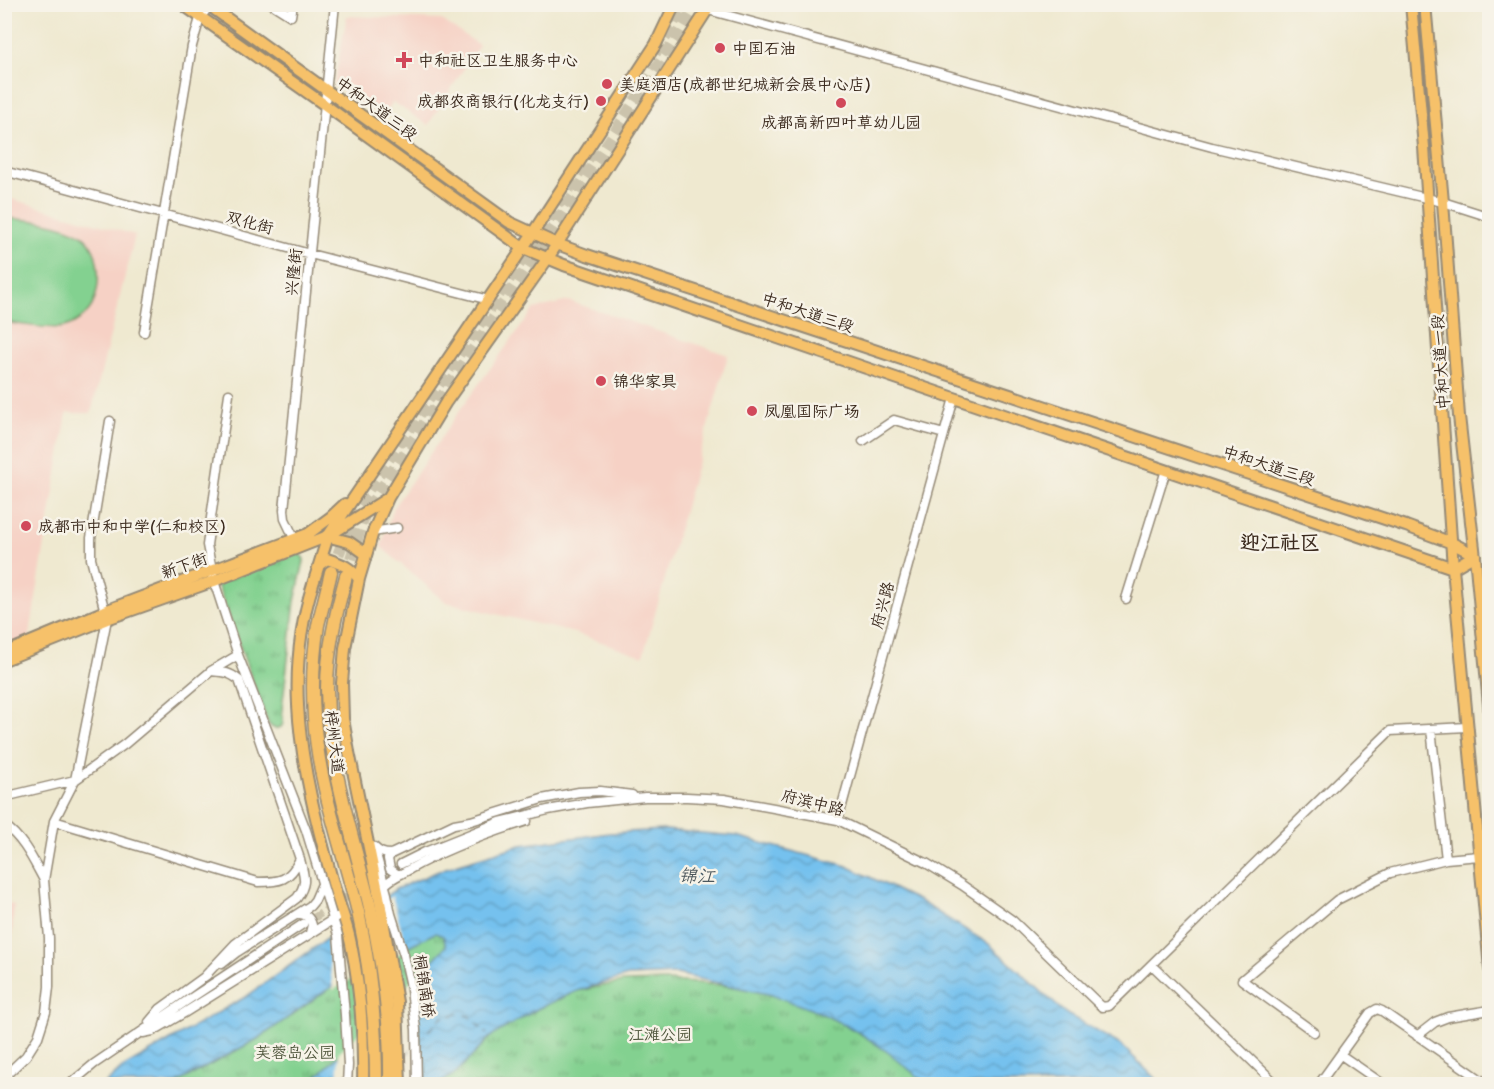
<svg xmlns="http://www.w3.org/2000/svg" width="1494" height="1089" font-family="'Balsamiq Sans','LXGW WenKai TC',sans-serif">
  <defs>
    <pattern id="park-tufts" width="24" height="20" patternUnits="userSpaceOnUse" patternTransform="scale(1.5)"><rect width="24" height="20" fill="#83d190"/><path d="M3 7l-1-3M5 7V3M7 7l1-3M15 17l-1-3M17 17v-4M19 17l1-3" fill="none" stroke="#6caa75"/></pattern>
    <pattern id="water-waves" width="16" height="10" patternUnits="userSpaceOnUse" patternTransform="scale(1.5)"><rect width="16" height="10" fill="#75c1ee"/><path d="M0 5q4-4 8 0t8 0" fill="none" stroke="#619dc0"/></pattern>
  </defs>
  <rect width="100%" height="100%" fill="#f7f3e8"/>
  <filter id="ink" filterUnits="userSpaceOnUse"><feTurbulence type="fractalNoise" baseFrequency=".0167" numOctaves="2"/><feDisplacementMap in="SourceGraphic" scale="12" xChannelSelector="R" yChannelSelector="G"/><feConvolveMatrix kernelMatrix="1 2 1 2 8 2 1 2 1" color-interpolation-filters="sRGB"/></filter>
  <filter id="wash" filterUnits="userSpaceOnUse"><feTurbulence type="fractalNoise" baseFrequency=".008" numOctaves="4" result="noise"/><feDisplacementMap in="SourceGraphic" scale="24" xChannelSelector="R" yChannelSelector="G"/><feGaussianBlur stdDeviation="1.35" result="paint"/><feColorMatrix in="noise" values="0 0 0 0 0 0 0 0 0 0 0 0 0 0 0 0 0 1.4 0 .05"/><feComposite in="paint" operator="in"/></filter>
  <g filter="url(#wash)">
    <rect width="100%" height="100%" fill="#efe9d0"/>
    <path fill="#f6d1c5" d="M347 16 442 20 479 45 428 125 393 102 382 117 334 85Z
      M5 197 135 235 91 413H67L29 639 5 648Z
      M569 301 728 355 643 656 575 633 446 602 381 547 394 507 462 407 534 309Z
      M5 903 14 905 5 1046 4 903Z"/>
    <path fill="url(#park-tufts)" stroke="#5f7e57" stroke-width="1.5" d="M293 553H299L303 557 304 561 295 601 282 708 283 724 281 727C275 730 271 728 268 723L217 584Z
      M435 933 443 935 446 946 397 1002 308 1084H175L259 1038 327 990 372 964Z
      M668 981C692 983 717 983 741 988 794 998 845 1021 888 1052 902 1062 914 1074 927 1084H437L454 1075 484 1044 490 1037 502 1028 539 1008 577 991 623 982Z"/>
    <path fill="#83d190" stroke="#5f7e57" stroke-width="1.5" d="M4 218C30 220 58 221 80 234 101 246 101 282 94 301 90 313 76 324 64 327 55 330 16 324 5 322Z"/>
    <path fill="url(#water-waves)" stroke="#587686" stroke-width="1.5" d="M665 830 736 836 847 866 921 902 989 944 1065 1013 1121 1045 1161 1084H927L889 1053 858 1032 821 1013 772 995 677 974 628 976 577 991 539 1008 490 1037 454 1075 437 1084H308L397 1003 415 980 446 946 443 936 435 933 372 964 327 990 259 1038 175 1084H105L122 1068 247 996 396 889 446 868 521 845 610 833Z"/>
    <path fill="#efe9d0" d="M392 896 407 950 373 967 333 990 327 942Z
      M413 978 420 1084H337L339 1052 395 1000Z"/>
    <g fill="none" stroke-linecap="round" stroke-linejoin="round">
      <path stroke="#4c575c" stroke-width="1.5" stroke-dasharray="8 6" stroke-linecap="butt" d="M419 1041 442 1017 456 1014 469 1016 487 1034
        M405 1056 412 1048"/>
    </g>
  </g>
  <g filter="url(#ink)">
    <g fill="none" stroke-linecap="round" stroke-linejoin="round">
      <path stroke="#cbc3ac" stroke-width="8" stroke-dasharray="8 4" stroke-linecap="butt" d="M304 924 357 891"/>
      <path stroke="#cbc3ac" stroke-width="12" stroke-dasharray="12 6" stroke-linecap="butt" d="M655 53 668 33 683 4
        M332 571 356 508 531 246 596 146
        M346 576 364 515 540 248 678 35 696 4"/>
      <defs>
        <path id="minor" d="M272 4 291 16 293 4
          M695 4 708 10 1212 147 1443 202 1490 217
          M4 171 310 254 489 300
          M144 332 192 46 200 18 209 6
          M229 394 207 545 214 581 238 655 306 830 338 935 345 1015 348 1065 347 1084
          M863 441 894 420 944 434
          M373 532 397 528
          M295 540 285 519 284 510 335 4
          M1478 588H1490
          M1126 599 1166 470
          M1431 729 1446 859
          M4 797 75 780 125 744 211 671 238 655
          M838 820 954 398
          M54 821 258 882C280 882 289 881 300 859
          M4 825C23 838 33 860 44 880
          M374 847C379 852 383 854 391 854L454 824 471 821 542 799 579 792 600 791 632 795
          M374 847 387 894 391 914 404 955 410 982 416 1029 417 1084
          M391 854 388 859 390 869 397 874H401
          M401 864 425 852 500 822 548 810 587 803 645 797H687L724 799 817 816 838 820 926 863 962 885 1012 920 1102 1007 1109 1006 1390 731 1467 727
          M379 896C381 892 383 887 386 884 393 877 402 874 410 869 447 848 486 834 527 821
          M299 914C306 914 310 918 312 925L310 933
          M222 964 237 952 310 906 315 900 322 884
          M1152 965 1273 1081
          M204 977 235 944 297 898C308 882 304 877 300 859L239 680C229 672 224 672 211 671
          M149 1022 160 1009 207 975
          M1314 1032 1242 980 1337 900 1390 873 1446 859 1479 856
          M143 1033 153 1031 184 1013 337 917
          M1417 1036 1435 1022 1448 1017 1490 1010
          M1341 1055 1383 1084
          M4 1077 26 1056 38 1037 46 1012 49 987V938L44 880 54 821 75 780 107 619 91 559V538L110 421
          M70 1084 94 1064 185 1002 303 924
          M1319 1084 1370 1013 1377 1009 1382 1011 1487 1084"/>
        <path id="major" d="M182 4 325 105 523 248 564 265 1453 568 1475 555
          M207 4 509 222 557 244 587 255 1406 526 1452 543 1475 555
          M1411 4 1424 147 1453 568 1490 969
          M1425 4 1443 202 1459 416 1476 566 1490 716
          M326 536 349 542 366 554
          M319 565 327 559C342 564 349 566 359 579
          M4 653 105 611 308 534 331 517 345 504
          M4 660 107 619 214 581 328 536 388 498
          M363 1084C364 1040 360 988 351 944 347 923 339 904 333 883 317 825 301 765 298 705 296 665 301 622 313 584 318 568 323 552 328 536L523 248 656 44 675 4
          M400 1084 397 1002 379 896 349 752 343 719 342 683 345 648 359 579 373 532 388 498 446 402 548 258 711 4"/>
        <path id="highway" d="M331 572C327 590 322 608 318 625 313 655 312 687 314 717 318 784 342 847 358 912 371 969 376 1027 376 1084
          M346 576C336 613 327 650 327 689 328 762 352 833 369 903 383 962 391 1024 390 1084"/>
      </defs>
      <use href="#minor" stroke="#958a77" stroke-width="11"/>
      <use href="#major" stroke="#958a77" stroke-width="14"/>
      <use href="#highway" stroke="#958a77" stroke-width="15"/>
      <use href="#minor" stroke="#fff" stroke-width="8"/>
      <use href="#major" stroke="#f6c16b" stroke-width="10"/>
      <use href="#highway" stroke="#f6c16b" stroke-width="12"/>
    </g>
  </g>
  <g fill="#d1495b" stroke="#f7f3e8" stroke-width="2">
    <circle cx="720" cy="48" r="6"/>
    <path d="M401 51h6v6h6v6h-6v6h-6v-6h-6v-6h6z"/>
    <circle cx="607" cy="84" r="6"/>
    <circle cx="601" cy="101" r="6"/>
    <circle cx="841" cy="103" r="6"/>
    <circle cx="601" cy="381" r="6"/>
    <circle cx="752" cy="411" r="6"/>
    <circle cx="26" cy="526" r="6"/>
  </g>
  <g text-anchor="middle" stroke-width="5" stroke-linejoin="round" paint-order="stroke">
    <g font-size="16" fill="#3b2a1e" stroke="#f7f3e8" text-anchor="start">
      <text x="732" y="54">中国石油</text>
      <text x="418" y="66">中和社区卫生服务中心</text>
      <text x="619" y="90">美庭酒店(成都世纪城新会展中心店)</text>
      <text x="589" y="107" text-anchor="end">成都农商银行(化龙支行)</text>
      <text x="841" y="128" text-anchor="middle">成都高新四叶草幼儿园</text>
      <text x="613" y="387">锦华家具</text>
      <text x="764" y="417">凤凰国际广场</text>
      <text x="38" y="532">成都市中和中学(仁和校区)</text>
    </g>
    <g font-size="16" fill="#3b2a1e" stroke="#f7f3e8">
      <text transform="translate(377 108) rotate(36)" y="6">中和大道三段</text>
      <text transform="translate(250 222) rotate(15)" y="6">双化街</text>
      <text transform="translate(293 272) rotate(-84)" y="6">兴隆街</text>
      <text transform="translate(808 312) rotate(18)" y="6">中和大道三段</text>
      <text transform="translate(1440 362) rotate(-94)" y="6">中和大道一段</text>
      <text transform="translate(1269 465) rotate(18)" y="6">中和大道三段</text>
      <text transform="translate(184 565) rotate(-20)" y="6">新下街</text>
      <text transform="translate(882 605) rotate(-75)" y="6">府兴路</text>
      <text transform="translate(335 742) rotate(83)" y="6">梓州大道</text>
      <text transform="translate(813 802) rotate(14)" y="6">府滨中路</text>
      <text transform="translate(425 986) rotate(81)" y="6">桐锦南桥</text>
    </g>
    <g font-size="16" fill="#4d543a" stroke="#f7f3e8">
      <text x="660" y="1040">江滩公园</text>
      <text x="295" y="1058">芙蓉岛公园</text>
    </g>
    <g font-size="18" font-style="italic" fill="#4c575c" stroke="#f7f3e8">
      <text transform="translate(697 876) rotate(2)" y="6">锦江</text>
    </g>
    <g font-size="20" font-weight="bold" fill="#3b2a1e" stroke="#f7f3e8">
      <text x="1280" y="549">迎江社区</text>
    </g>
  </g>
  <rect width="1494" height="1089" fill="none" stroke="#f7f3e8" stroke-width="24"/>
</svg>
